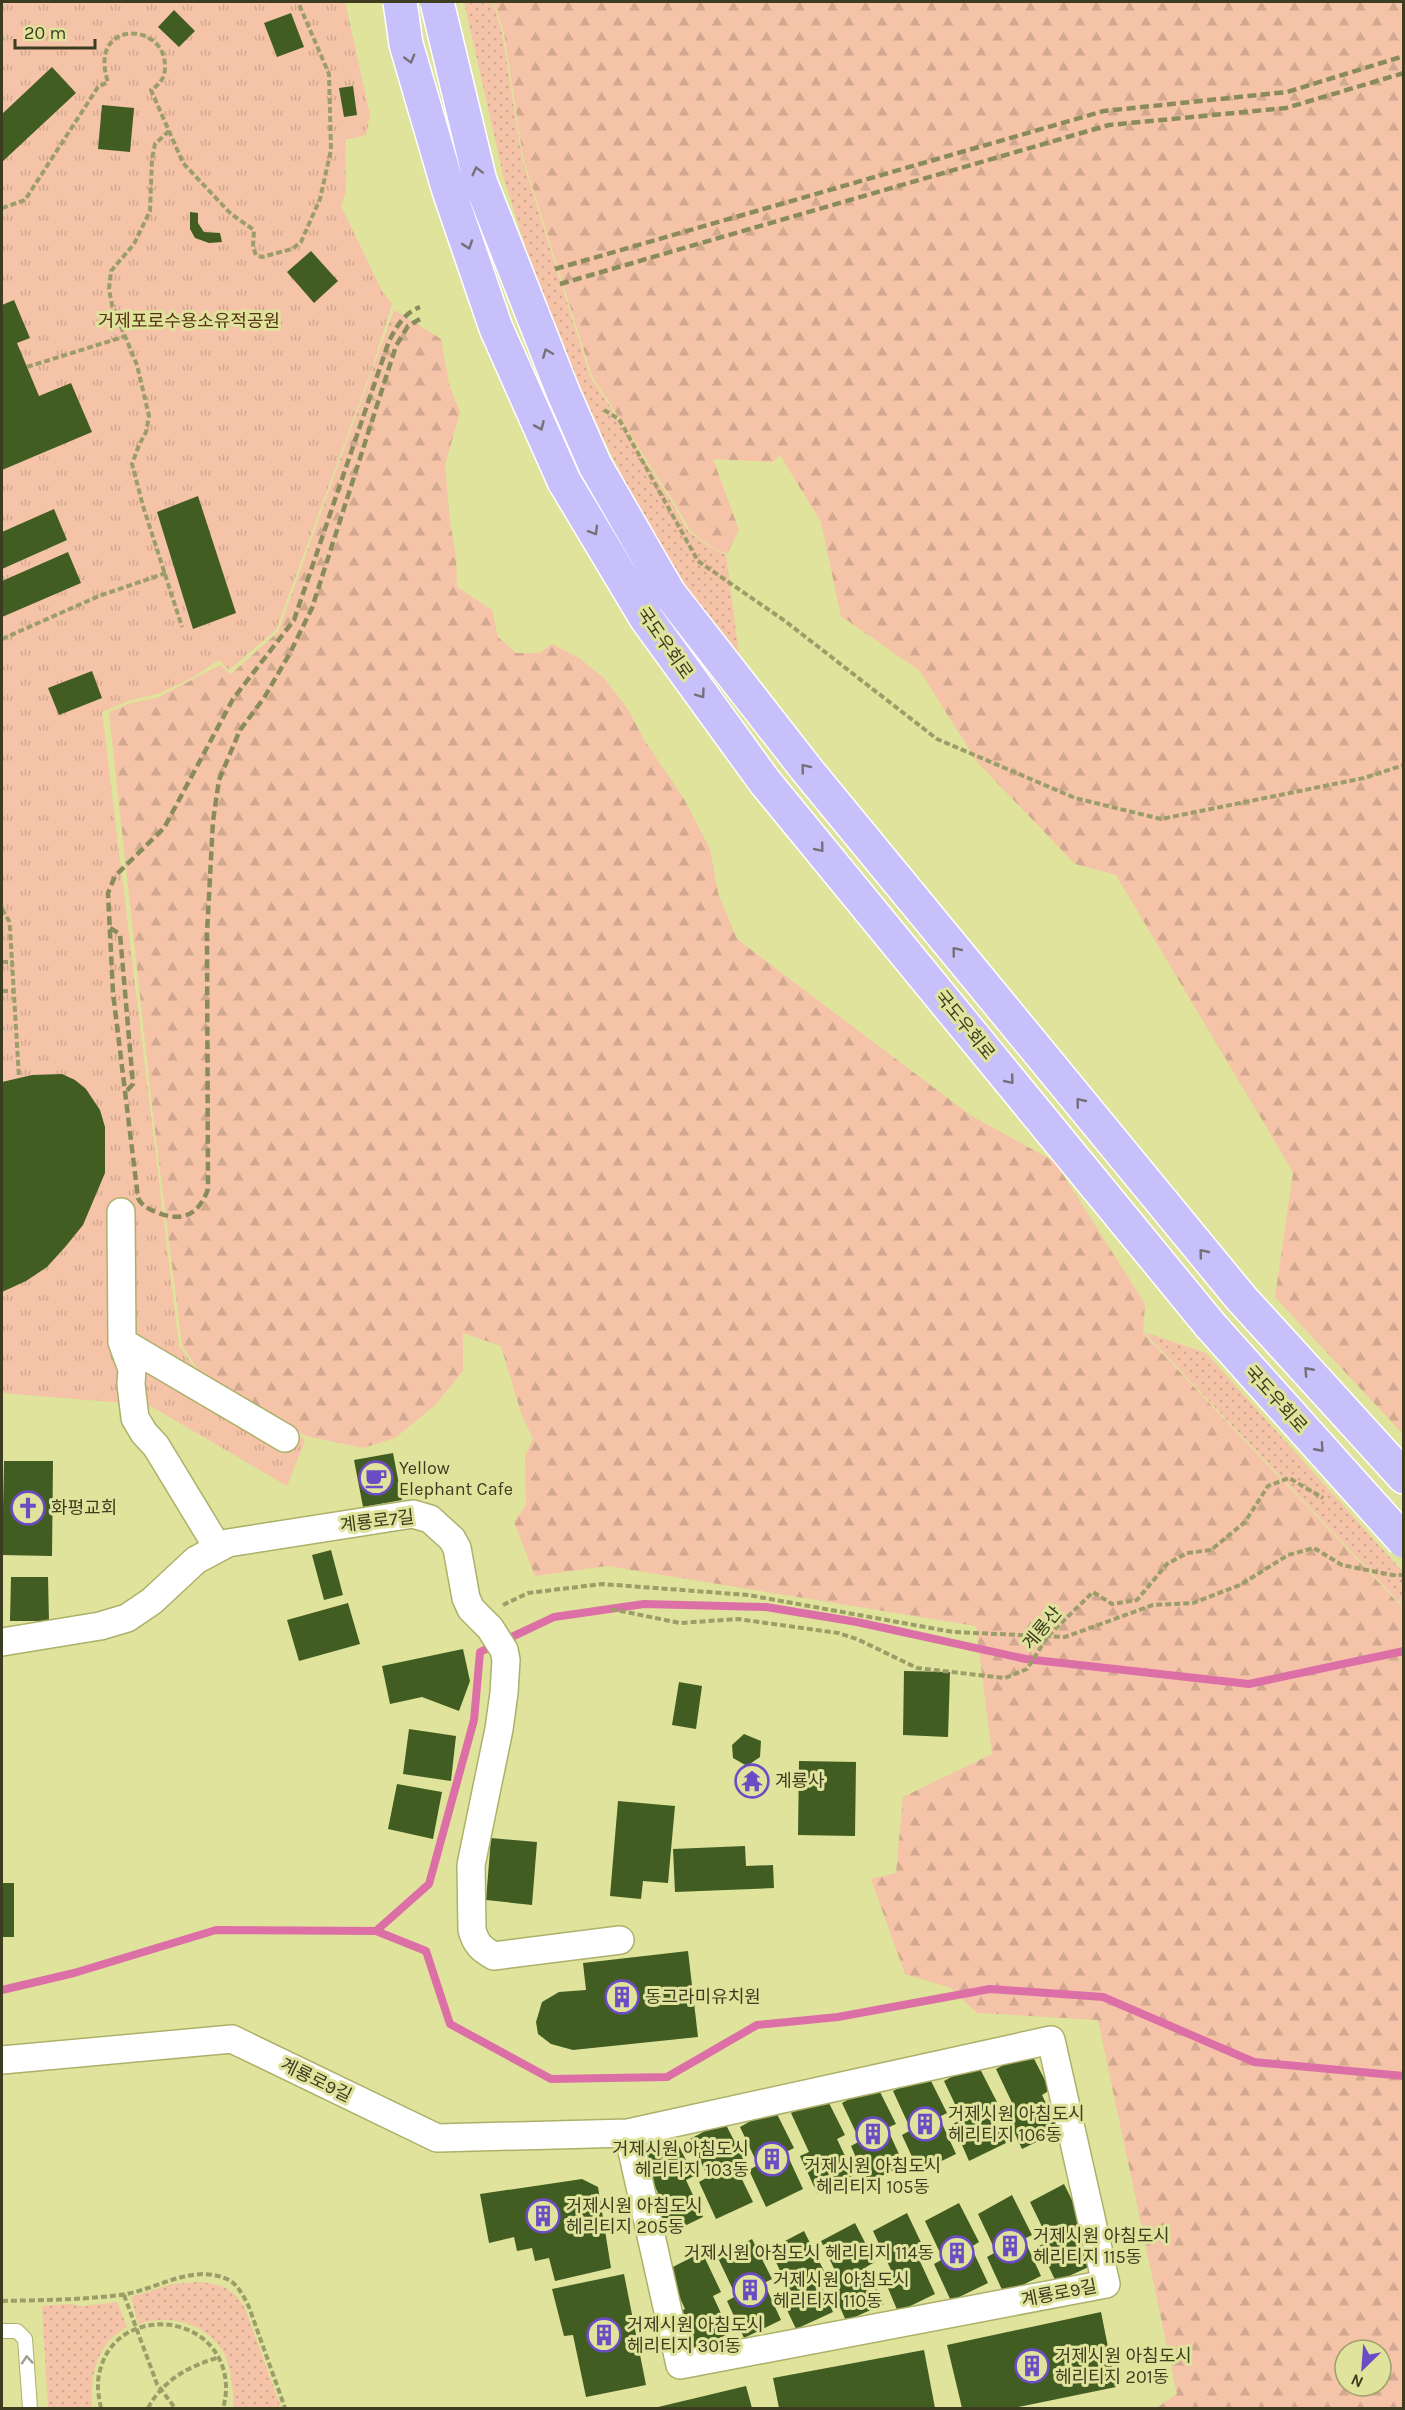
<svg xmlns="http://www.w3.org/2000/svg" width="1405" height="2410" font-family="Karla,'Noto Sans KR',sans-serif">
  <defs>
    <pattern id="grass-dots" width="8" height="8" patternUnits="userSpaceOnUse" patternTransform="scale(1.5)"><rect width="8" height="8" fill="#f4c3a8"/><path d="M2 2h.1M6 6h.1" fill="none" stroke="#d2a890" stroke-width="1.8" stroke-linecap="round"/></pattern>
    <pattern id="forest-firs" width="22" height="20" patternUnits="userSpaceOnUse" patternTransform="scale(1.5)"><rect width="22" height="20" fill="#f4c3a8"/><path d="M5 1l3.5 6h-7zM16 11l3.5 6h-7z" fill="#d2a890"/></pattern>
    <pattern id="park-tufts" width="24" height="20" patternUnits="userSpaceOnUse" patternTransform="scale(1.5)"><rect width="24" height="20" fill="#f4c3a8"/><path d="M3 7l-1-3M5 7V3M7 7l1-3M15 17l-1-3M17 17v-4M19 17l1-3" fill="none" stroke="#d2a890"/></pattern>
  </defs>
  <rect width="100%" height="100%" fill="#dfe39b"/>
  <path fill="url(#grass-dots)" d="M464 2H493L502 32 522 158 590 376 670 499 688 531 711 548 726 555 741 671 672 577 576 383 530 262 504 179Z
    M1144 1332 1206 1353 1403 1572V1606Z
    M197 2282C219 2283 233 2288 245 2308L281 2408H234C233 2391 232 2369 224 2353 207 2322 169 2314 138 2324L131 2297 172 2284Z
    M117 2302 127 2327C96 2344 90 2375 92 2408H48L42 2306 70 2304 83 2306Z"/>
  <path fill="url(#forest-firs)" fill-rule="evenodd" d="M494 2H1403V1434L1275 1297 1293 1172 1116 875 1075 864 978 763 920 671 841 616 821 522 780 455 773 462 713 459 739 530 727 554 711 547 690 530 672 499 592 376 523 157 504 32Z
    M394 310 441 339 449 384 460 412 445 465 450 523 456 555 457 587 492 610 498 637 516 653H540L552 644 579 658 604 678 627 708 645 741 684 799 710 849 718 893 737 939 970 1115 1055 1162 1145 1304 1143 1333 1403 1608V2408H1156L1177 2394 1098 2020 977 2013 951 1988 905 1974 871 1879 896 1873 903 1797 992 1754 976 1626 607 1566 535 1576 514 1522 526 1505 525 1456 533 1439 522 1416 501 1346 463 1333V1371L434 1406 395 1438 363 1448 306 1436 231 1395 201 1374 182 1345 153 1115 109 712 131 703 157 698 220 665 231 674 278 632ZM1345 2350H1381V2386H1345Z"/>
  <path fill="url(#park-tufts)" d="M2 2H345L370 115 366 135 345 140 346 191 341 206 382 291 392 304 373 365 276 630 229 670 219 660 192 678 160 693 131 700 102 712 179 1346 200 1375 268 1420 305 1440 287 1486 149 1405 2 1393Z"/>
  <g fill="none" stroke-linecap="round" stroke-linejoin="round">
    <path stroke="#dc70a6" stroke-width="8" d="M376 1931 426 1951 450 2024 551 2079 667 2077 757 2025 838 2017 990 1989 1103 1997 1254 2062 1404 2076
      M2 1990 74 1973 216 1930 376 1931 429 1884 474 1720 480 1652 554 1617 644 1604 766 1607 857 1622 1026 1659 1249 1684 1404 1651"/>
  </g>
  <path fill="#415d22" d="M174 10 195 31 179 47 158 27Z
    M291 13 304 47 277 57 264 23Z
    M52 67 76 93 2 162V114Z
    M353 86 357 115 344 117 339 88Z
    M102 105 134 108 130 152 98 149Z
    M190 212 198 213V223L204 232 220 233 222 242 209 243 195 238 190 229Z
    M311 251 338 281 314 303 287 272Z
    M14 300 30 338 17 343 39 396 71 383 92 432 2 470V305Z
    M198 496 236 613 193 629 157 512Z
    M54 509 67 540 2 569V532Z
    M68 552 81 583 2 617V581Z
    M92 671 102 698 59 715 48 688Z
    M62 1074 75 1080 86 1089 100 1110 105 1127V1173L83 1225 66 1246 47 1267 26 1281 2 1292V1082L32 1075Z
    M393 1453 402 1500 363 1507 354 1460Z
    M4 1461H53L52 1556 2 1555Z
    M331 1550 343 1595 324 1600 312 1555Z
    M11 1577H48L49 1621H10Z
    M348 1603 360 1644 299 1661 287 1620Z
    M463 1649 470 1681 459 1711 422 1697 390 1704 382 1666Z
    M904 1671 950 1672 948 1737 903 1735Z
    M679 1682 702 1686 696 1729 672 1725Z
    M409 1729 456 1736 451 1781 403 1774Z
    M744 1734 761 1741 760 1757 747 1766 733 1758 732 1745Z
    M799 1761 856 1762 855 1836 798 1835Z
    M397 1784 442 1792 433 1839 388 1829Z
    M618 1801 675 1806 668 1883 643 1881 641 1899 610 1896Z
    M491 1838 537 1842 532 1905 486 1900Z
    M745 1846 746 1866 773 1865 774 1888 675 1892 673 1849Z
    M2 1883H14V1937H2Z
    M688 1951 698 2037 573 2050 551 2044 538 2034 536 2022 542 2002 559 1992 586 1990 583 1963Z
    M1030 2051 1050 2090 1042 2095 1059 2131 1022 2149 1005 2112 1014 2107 996 2069Z
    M977 2063 997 2102 989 2106 1006 2143 969 2161 953 2124 962 2119 944 2081Z
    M927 2073 947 2113 939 2117 956 2154 919 2172 902 2135 911 2130 893 2091Z
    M876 2084 896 2124 887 2128 904 2165 867 2183 851 2146 860 2141 842 2103Z
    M825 2095 845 2135 837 2139 854 2175 817 2193 800 2156 809 2152 791 2113Z
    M774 2108 794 2148 786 2152 803 2189 766 2207 749 2170 758 2165 740 2127Z
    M724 2121 744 2160 735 2165 753 2202 716 2219 699 2182 708 2177 690 2139Z
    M674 2136 694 2176 686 2180 703 2217 666 2235 649 2198 658 2193 640 2155Z
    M582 2179 598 2187 611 2268 555 2281 549 2258 535 2261 532 2248 517 2251 514 2237 489 2243 480 2194Z
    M1064 2184 1084 2224 1076 2228 1093 2265 1056 2282 1039 2246 1049 2241 1030 2202Z
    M1012 2195 1032 2235 1024 2239 1041 2276 1004 2294 987 2257 996 2252 978 2214Z
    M959 2203 979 2242 971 2247 988 2283 951 2301 934 2264 943 2259 925 2221Z
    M907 2213 926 2253 918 2257 935 2294 898 2312 882 2274 891 2270 873 2231Z
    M855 2223 875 2262 866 2267 884 2304 846 2321 830 2284 839 2279 821 2241Z
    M804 2231 824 2271 816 2275 833 2312 796 2329 779 2293 788 2288 770 2249Z
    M752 2239 772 2279 764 2283 781 2320 744 2338 727 2301 736 2296 718 2258Z
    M702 2252 721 2292 713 2296 730 2333 693 2351 677 2313 685 2309 667 2270Z
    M624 2274 646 2385 586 2397 573 2335 564 2336 552 2289Z
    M1101 2312 1116 2387 1013 2408H962L947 2345Z
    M924 2350 935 2408H779L773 2378Z
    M746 2386 752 2408H654Z"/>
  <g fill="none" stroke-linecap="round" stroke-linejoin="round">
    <defs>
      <path id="service" d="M2 2331H17L25 2339 30 2408"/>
      <path id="minor" d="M121 1212 122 1342 132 1369 131 1384 135 1418 144 1433 156 1446 218 1548
        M122 1342 285 1438
        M2 1642 100 1626 127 1618 152 1601 196 1560 228 1543 413 1514 430 1519 452 1539 457 1548 466 1598 471 1609 490 1628 504 1650 506 1660 504 1693 499 1729 471 1865 472 1930C476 1944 481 1949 494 1956L620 1940
        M2 2060 232 2039 437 2138 628 2133 1051 2040 1106 2284 680 2365 628 2133"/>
      <path id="trunk" d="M595 465 669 593 807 770 1241 1298 1404 1477
        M564 481 646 618 765 782 1211 1326"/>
    </defs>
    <use href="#service" stroke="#adb06a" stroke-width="16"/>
    <use href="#minor" stroke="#adb06a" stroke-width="30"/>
    <use href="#trunk" stroke="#fff" stroke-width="36"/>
    <path stroke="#9b9e68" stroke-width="4" stroke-dasharray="6 3" stroke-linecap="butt" d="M169 131 155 144 152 159 150 211 134 244 111 271 109 289 112 305 137 365 149 416 146 432 139 445 132 464 143 506 182 627
      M2 208 25 200 98 87 108 82C87 19 166 21 165 67 165 78 160 84 151 90L183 163 231 214 254 230 253 247 256 255 262 257 292 249 301 242 320 199 331 150 329 74 298 2
      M27 367 126 336
      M604 410 619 419 698 561 785 621 937 739 1075 798 1161 819 1364 778 1404 765
      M2 639 99 596 166 573
      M2 909 9 921 10 928 19 1078
      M2 962H13
      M2 991H14
      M503 1605 528 1593 602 1584 748 1595 953 1632 1065 1637 1153 1605 1193 1603 1240 1585 1288 1555 1314 1548 1342 1565 1392 1575H1404
      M611 1609 680 1623 738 1619 838 1633 857 1639 917 1668 1005 1678 1027 1669 1048 1636 1093 1592 1112 1604 1137 1600 1167 1564 1187 1553 1211 1550 1245 1522 1268 1486 1289 1478 1323 1498
      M124 2295 157 2384 175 2408
      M2 2301C41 2300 81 2300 120 2295 155 2291 191 2263 227 2279 238 2284 244 2297 249 2307L285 2408
      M101 2408C98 2394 96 2381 101 2367 118 2309 205 2311 223 2368 227 2381 227 2395 223 2408
      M148 2408C163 2380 189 2366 220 2357"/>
    <use href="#service" stroke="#fff" stroke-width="14"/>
    <use href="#minor" stroke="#fff" stroke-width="27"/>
    <use href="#trunk" stroke="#c8c0fa" stroke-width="33"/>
    <path stroke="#898c5a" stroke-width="4.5" stroke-dasharray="9 4.5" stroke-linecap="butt" d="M555 269 1104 111 1287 92 1404 56
      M560 284 1109 125 1286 108 1404 73
      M420 319 408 326 396 346 312 608 290 653 264 698 240 730 219 780 213 821 207 933 208 1189C199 1215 182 1223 156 1212 148 1209 141 1205 138 1198L113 993 108 893 115 876 164 828 233 699 294 620 389 341C397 326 404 313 420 307
      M110 928 120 934 133 1084 125 1093"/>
    <defs>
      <path id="trunk-bridge" d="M400 2 406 44 449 191 496 328 564 481
        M437 2 480 181 563 392 595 465
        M1211 1326 1404 1541"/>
    </defs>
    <use href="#trunk-bridge" stroke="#fff" stroke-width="36" stroke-linecap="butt"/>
    <use href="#trunk-bridge" stroke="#c8c0fa" stroke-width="33"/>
  </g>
  <defs><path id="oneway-chevron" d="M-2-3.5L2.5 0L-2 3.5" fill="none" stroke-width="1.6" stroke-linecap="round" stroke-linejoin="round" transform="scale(1.5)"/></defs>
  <g stroke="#747177">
    <use href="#oneway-chevron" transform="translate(410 59) rotate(74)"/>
    <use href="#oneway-chevron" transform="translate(477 171) rotate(-104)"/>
    <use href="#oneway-chevron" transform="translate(468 245) rotate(71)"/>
    <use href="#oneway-chevron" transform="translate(547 353) rotate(-112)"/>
    <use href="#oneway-chevron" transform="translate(540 426) rotate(66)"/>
    <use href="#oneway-chevron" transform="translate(594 531) rotate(59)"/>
    <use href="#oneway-chevron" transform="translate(701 694) rotate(54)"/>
    <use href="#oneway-chevron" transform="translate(805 768) rotate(-129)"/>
    <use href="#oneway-chevron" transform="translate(820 848) rotate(51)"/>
    <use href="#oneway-chevron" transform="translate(956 951) rotate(-129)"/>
    <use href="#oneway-chevron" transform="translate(1010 1080) rotate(51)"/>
    <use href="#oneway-chevron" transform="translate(1080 1102) rotate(-129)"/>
    <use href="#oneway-chevron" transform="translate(1203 1253) rotate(-129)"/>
    <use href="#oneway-chevron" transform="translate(1308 1371) rotate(-132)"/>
    <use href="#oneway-chevron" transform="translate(1320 1448) rotate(48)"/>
  </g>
  <use stroke="#9e9e90" href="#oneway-chevron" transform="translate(27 2360) rotate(-94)"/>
  <defs>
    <symbol id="cafe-ring" viewBox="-11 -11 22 22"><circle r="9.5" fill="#dfe39b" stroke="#6c4cc5" stroke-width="1.5"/><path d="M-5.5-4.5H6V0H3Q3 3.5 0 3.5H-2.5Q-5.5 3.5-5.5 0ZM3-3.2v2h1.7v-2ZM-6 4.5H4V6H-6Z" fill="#6c4cc5"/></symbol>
    <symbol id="church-ring" viewBox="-11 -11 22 22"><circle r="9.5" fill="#dfe39b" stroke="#6c4cc5" stroke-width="1.5"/><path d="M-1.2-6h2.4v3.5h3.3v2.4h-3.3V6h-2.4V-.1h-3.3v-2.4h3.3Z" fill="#6c4cc5"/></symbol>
    <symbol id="temple-ring" viewBox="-11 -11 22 22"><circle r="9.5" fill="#dfe39b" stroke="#6c4cc5" stroke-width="1.5"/><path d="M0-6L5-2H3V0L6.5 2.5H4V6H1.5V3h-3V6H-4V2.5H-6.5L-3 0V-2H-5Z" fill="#6c4cc5"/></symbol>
    <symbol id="building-ring" viewBox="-11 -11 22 22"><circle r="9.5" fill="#dfe39b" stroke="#6c4cc5" stroke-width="1.5"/><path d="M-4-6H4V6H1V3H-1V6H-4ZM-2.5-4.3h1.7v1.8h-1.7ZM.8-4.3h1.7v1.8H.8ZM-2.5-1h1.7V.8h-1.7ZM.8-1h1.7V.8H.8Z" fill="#6c4cc5"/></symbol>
  </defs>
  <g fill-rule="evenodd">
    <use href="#cafe-ring" x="357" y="1459" width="38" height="38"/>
    <use href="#church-ring" x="9" y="1489" width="38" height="38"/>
    <use href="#temple-ring" x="733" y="1762" width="38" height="38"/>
    <use href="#building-ring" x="603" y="1978" width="38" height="38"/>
    <use href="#building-ring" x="906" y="2105" width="38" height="38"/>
    <use href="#building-ring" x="854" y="2115" width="38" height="38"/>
    <use href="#building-ring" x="753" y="2140" width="38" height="38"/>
    <use href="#building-ring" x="524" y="2197" width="38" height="38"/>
    <use href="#building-ring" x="991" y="2227" width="38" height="38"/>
    <use href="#building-ring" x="938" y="2234" width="38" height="38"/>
    <use href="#building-ring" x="731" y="2271" width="38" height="38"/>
    <use href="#building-ring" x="585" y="2316" width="38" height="38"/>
    <use href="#building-ring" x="1013" y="2347" width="38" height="38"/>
  </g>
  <g text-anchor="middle" stroke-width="6" stroke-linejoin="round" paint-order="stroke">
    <g font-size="18" fill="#5a3117" stroke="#dfe39b">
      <text x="189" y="327">거제포로수용소유적공원</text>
    </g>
    <g font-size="18" fill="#3c3d20" stroke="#dfe39b">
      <text transform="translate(665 643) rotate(55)" y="6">국도우회로</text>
      <text transform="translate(965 1025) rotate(51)" y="6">국도우회로</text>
      <text transform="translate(1276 1399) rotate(48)" y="6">국도우회로</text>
      <text transform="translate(377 1521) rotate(-7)" y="6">계룡로7길</text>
      <text transform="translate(1042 1628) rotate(-50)" y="6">계룡산</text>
      <text transform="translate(316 2080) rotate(26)" y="6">계룡로9길</text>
      <text transform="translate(1059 2293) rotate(-11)" y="6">계룡로9길</text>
    </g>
    <g font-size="18" fill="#3c3d20" stroke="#dfe39b" text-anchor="start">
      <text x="399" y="1474">Yellow<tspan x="399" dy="21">Elephant Cafe</tspan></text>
      <text x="51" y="1514">화평교회</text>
      <text x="775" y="1787">계룡사</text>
      <text x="645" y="2003">동그라미유치원</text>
      <text x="948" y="2120">거제시원 아침도시<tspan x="948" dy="21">헤리티지 106동</tspan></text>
      <text x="749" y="2155" text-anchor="end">거제시원 아침도시<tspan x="749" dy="21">헤리티지 103동</tspan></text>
      <text x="873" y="2172" text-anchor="middle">거제시원 아침도시<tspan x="873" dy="21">헤리티지 105동</tspan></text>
      <text x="566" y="2212">거제시원 아침도시<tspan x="566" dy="21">헤리티지 205동</tspan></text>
      <text x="1033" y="2242">거제시원 아침도시<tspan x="1033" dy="21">헤리티지 115동</tspan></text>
      <text x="934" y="2259" text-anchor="end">거제시원 아침도시 헤리티지 114동</text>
      <text x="773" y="2286">거제시원 아침도시<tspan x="773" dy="21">헤리티지 110동</tspan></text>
      <text x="627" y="2331">거제시원 아침도시<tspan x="627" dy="21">헤리티지 301동</tspan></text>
      <text x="1055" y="2362">거제시원 아침도시<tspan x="1055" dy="21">헤리티지 201동</tspan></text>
    </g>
  </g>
  <rect width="1405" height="2410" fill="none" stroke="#3c3d20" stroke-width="6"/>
  <g transform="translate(1363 2368) rotate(205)"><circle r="28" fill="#dfe39b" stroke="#9ea16a" stroke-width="1.5"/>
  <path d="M0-4.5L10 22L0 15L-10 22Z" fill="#6c4cc5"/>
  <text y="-9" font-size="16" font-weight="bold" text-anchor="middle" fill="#3c3d20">N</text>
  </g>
  <path d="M15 39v9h80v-9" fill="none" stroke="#3c3d20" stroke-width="3"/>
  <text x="24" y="39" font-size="18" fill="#3c3d20" stroke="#dfe39b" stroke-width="4.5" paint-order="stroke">20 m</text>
</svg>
